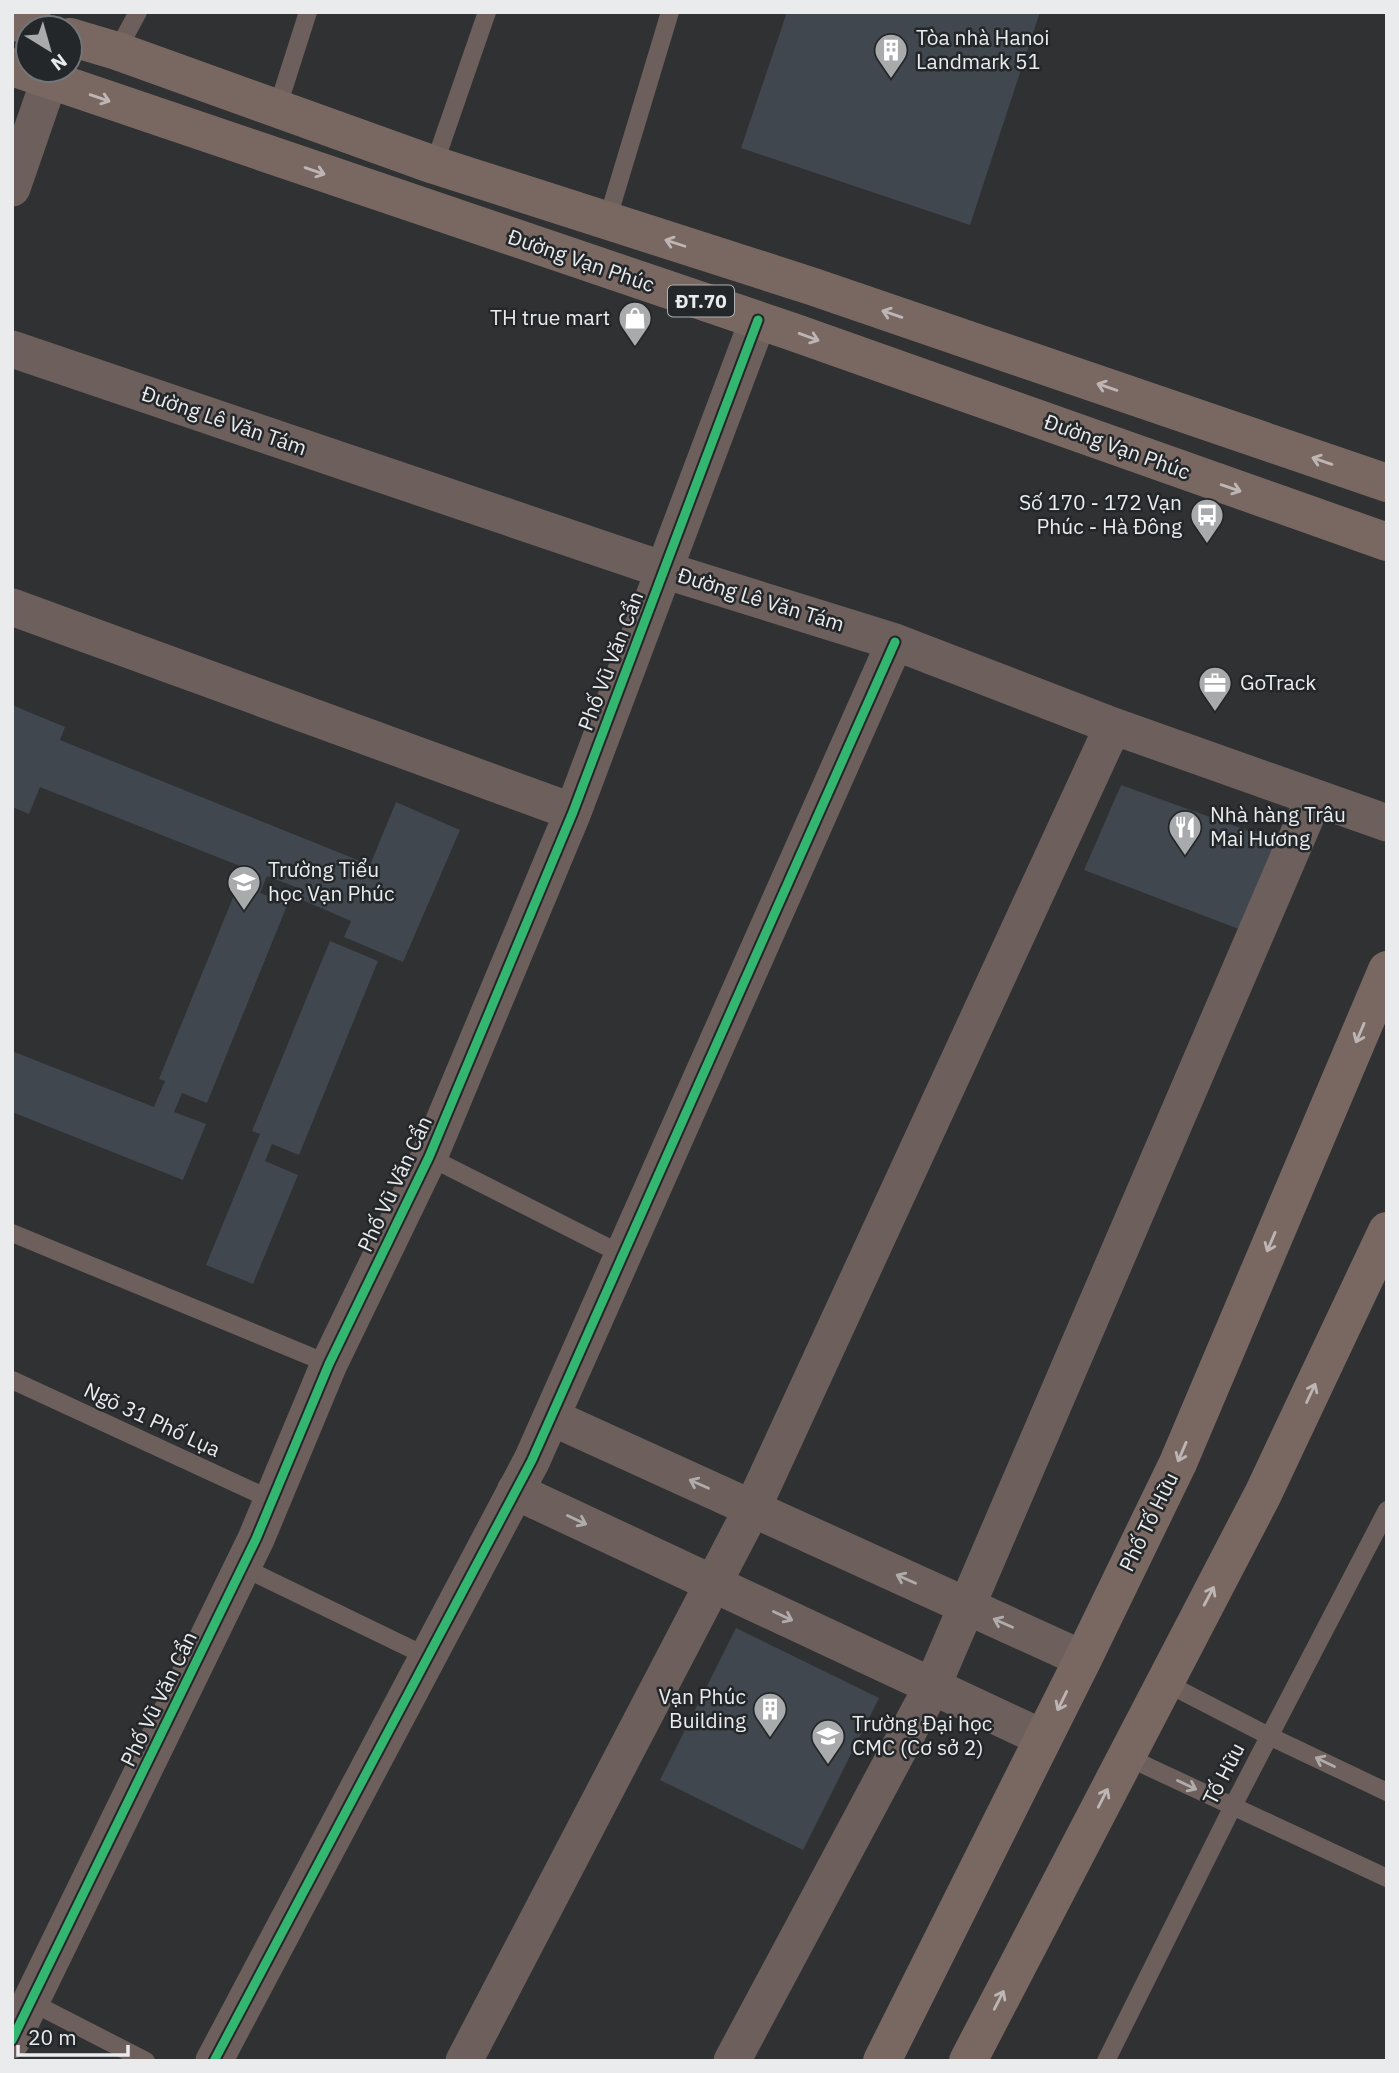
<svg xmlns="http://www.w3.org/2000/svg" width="1399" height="2073" font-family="'IBM Plex Sans',sans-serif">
  <rect width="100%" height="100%" fill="#2f3133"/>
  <path fill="#40474f" d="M787 12H1040L970 225 741 148Z
    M12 705 65 727 60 740 370 865 396 802 460 830 403 962 344 937 351 921 293 896 298 888 267 876 260 893 288 903 207 1103 182 1093 174 1112 206 1124 183 1180 12 1112V1051L154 1107 165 1081 159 1079 236 890 241 892 250 870 40 787 29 814 12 807Z
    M1121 785 1285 844 1249 933 1084 870Z
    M330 941 378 961 299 1155 272 1144 265 1161 298 1175 253 1284 206 1265 260 1134 252 1131Z
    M736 1628 879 1698 803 1850 660 1780Z"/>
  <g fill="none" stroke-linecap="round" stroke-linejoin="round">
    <path stroke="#6c5f5c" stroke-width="18" d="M117 51 138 12
      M277 109 308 12
      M434 165 487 12
      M607 221 670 12
      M429 1157 623 1255
      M12 1233 329 1364
      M12 1380 272 1500
      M242 1567 428 1657
      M1164 1682 1269 1736 1387 1792
      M1125 1756 1387 1878
      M31 2002 146 2061
      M1106 2061 1233 1806 1387 1510"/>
    <path stroke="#6c5f5c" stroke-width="37" d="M12 188 49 81
      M12 349 664 570 895 642 1113 726 1387 823
      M12 607 573 812
      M551 1417 1083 1659
      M515 1491 1043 1738
      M12 2040 256 1539 329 1364 429 1157 573 812 758 320
      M214 2061 532 1460 895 642
      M464 2061 752 1509 1113 726
      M732 2061 932 1687 1314 798"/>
    <path stroke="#796761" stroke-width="38" d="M12 21 37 28
      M70 37 117 51 434 165 811 286 1387 483
      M12 67 793 332 1387 542
      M882 2061 1083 1659 1178 1463 1387 970
      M968 2061 1263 1494 1387 1231"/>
    <defs>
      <path id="cycleway" d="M12 2040 256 1539 329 1364 429 1157 573 812 758 320
        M214 2061 532 1460 895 642"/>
    </defs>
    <use href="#cycleway" stroke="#24272a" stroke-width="13"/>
    <use href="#cycleway" stroke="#33b770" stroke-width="9"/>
  </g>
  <defs><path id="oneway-shaft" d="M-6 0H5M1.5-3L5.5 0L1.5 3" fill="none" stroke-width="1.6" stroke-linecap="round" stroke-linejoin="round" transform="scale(1.75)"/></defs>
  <g stroke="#bdb6b5">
    <use href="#oneway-shaft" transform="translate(100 98) rotate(19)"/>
    <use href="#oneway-shaft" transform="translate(315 171) rotate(19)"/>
    <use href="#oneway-shaft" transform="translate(675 243) rotate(-162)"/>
    <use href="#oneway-shaft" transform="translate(892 314) rotate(-161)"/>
    <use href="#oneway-shaft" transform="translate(809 337) rotate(20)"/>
    <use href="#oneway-shaft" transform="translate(1107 387) rotate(-161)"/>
    <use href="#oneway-shaft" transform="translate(1322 461) rotate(-161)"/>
    <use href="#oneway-shaft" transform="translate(1231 488) rotate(19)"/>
    <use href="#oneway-shaft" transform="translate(1360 1033) rotate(113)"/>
    <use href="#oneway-shaft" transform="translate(1271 1242) rotate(113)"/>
    <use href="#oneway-shaft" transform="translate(1311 1393) rotate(-65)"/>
    <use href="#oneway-shaft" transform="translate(1182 1452) rotate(113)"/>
    <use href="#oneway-shaft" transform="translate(1209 1596) rotate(-62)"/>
    <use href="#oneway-shaft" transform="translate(1062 1701) rotate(116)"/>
    <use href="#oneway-shaft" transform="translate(1103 1798) rotate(-63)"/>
    <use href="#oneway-shaft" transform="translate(999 2000) rotate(-63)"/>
  </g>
  <g stroke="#b1acac">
    <use href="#oneway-shaft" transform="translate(699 1484) rotate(-156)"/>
    <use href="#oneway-shaft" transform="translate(577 1520) rotate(25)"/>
    <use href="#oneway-shaft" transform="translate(906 1579) rotate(-156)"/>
    <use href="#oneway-shaft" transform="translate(783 1616) rotate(25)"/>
    <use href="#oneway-shaft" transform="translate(1003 1623) rotate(-156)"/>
    <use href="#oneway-shaft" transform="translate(1325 1762) rotate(-154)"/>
    <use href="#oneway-shaft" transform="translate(1187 1785) rotate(25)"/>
  </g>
  <defs>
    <symbol id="building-pin" viewBox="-11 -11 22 30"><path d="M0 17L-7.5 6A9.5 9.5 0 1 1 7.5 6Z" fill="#a9aaac" stroke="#24272a"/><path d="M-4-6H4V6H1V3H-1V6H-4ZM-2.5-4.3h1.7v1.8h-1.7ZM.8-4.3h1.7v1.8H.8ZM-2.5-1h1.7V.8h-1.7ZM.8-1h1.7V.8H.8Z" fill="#fff"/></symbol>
    <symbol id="shop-pin" viewBox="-11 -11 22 30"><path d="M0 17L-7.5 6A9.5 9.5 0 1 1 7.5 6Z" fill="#a9aaac" stroke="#24272a"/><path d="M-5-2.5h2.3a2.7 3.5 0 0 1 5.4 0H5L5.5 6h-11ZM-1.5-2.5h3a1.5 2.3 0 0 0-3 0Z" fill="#fff"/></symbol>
    <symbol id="bus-pin" viewBox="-11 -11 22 30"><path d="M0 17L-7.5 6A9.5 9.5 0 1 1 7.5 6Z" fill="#a9aaac" stroke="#24272a"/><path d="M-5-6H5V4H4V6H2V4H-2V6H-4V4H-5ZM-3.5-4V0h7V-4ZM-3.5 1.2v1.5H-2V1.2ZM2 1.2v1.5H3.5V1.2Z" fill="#fff"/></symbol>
    <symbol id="office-pin" viewBox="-11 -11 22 30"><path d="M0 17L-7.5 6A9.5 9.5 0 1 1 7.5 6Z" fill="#a9aaac" stroke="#24272a"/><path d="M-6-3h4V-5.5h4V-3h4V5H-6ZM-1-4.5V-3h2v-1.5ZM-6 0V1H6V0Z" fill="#fff"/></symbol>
    <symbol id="restaurant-pin" viewBox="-11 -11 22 30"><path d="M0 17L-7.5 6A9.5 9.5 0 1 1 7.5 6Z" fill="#a9aaac" stroke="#24272a"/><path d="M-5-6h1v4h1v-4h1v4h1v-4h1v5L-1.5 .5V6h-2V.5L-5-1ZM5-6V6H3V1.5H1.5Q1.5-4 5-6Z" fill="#fff"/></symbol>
    <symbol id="school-pin" viewBox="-11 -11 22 30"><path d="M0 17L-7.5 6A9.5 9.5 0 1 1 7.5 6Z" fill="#a9aaac" stroke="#24272a"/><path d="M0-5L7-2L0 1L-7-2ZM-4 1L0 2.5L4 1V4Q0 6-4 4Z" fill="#fff"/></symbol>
    <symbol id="university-pin" viewBox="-11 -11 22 30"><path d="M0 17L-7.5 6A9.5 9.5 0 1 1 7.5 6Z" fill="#a9aaac" stroke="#24272a"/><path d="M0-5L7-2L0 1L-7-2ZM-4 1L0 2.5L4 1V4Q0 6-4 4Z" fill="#fff"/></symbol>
  </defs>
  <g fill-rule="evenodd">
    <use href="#building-pin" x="872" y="31" width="38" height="52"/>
    <use href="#shop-pin" x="616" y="299" width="38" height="52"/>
    <use href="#bus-pin" x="1188" y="496" width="38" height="52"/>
    <use href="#office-pin" x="1196" y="664" width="38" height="52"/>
    <use href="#restaurant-pin" x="1166" y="808" width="38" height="52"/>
    <use href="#school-pin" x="225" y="863" width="38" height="52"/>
    <use href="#building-pin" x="751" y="1690" width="38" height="52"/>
    <use href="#university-pin" x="809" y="1717" width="38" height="52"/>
  </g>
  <g text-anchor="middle" stroke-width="5" stroke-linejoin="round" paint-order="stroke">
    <rect fill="#24272a" stroke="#afb0b2" stroke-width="2" x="668" y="285.5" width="66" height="31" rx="5"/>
    <g font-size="19" font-weight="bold" fill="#eaebed">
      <text x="701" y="308">ĐT.70</text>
    </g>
    <g font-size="21" fill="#eaebed" stroke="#24272a" text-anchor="start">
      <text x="916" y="45">Tòa nhà Hanoi<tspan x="916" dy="24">Landmark 51</tspan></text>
      <text x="610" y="325" text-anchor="end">TH true mart</text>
      <text x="1182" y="510" text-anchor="end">Số 170 - 172 Vạn<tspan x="1182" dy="24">Phúc - Hà Đông</tspan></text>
      <text x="1240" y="690">GoTrack</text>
      <text x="1210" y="822">Nhà hàng Trâu<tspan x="1210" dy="24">Mai Hương</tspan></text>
      <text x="268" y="877">Trường Tiểu<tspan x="268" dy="24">học Vạn Phúc</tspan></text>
      <text x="746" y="1704" text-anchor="end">Vạn Phúc<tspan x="746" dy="24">Building</tspan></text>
      <text x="852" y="1731">Trường Đại học<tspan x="852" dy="24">CMC (Cơ sở 2)</tspan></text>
    </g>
    <g font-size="21" fill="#eaebed" stroke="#24272a">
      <text transform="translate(581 261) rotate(19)" y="7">Đường Vạn Phúc</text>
      <text transform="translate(224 421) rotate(19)" y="7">Đường Lê Văn Tám</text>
      <text transform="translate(1117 447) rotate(20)" y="7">Đường Vạn Phúc</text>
      <text transform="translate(761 600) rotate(17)" y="7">Đường Lê Văn Tám</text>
      <text transform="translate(611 661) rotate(-69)" y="7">Phố Vũ Văn Cẩn</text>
      <text transform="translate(395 1184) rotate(-65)" y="7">Phố Vũ Văn Cẩn</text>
      <text transform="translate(152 1420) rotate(25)" y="7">Ngõ 31 Phố Lụa</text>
      <text transform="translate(1149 1522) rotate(-64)" y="7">Phố Tố Hữu</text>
      <text transform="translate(159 1699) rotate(-64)" y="7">Phố Vũ Văn Cẩn</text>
      <text transform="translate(1224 1774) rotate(-63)" y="7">Tố Hữu</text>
    </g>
  </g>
  <rect width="1399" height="2073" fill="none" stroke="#eaebed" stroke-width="28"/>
  <g transform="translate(49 49) rotate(143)"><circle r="33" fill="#24272a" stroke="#737578" stroke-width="2"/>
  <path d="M0-5L12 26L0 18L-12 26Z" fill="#a9aaac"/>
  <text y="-10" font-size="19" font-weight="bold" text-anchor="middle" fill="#eaebed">N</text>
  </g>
  <path d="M18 2045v10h110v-10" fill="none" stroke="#eaebed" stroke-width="3.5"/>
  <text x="28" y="2045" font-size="21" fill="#eaebed" stroke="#24272a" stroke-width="5" paint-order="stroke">20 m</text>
</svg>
